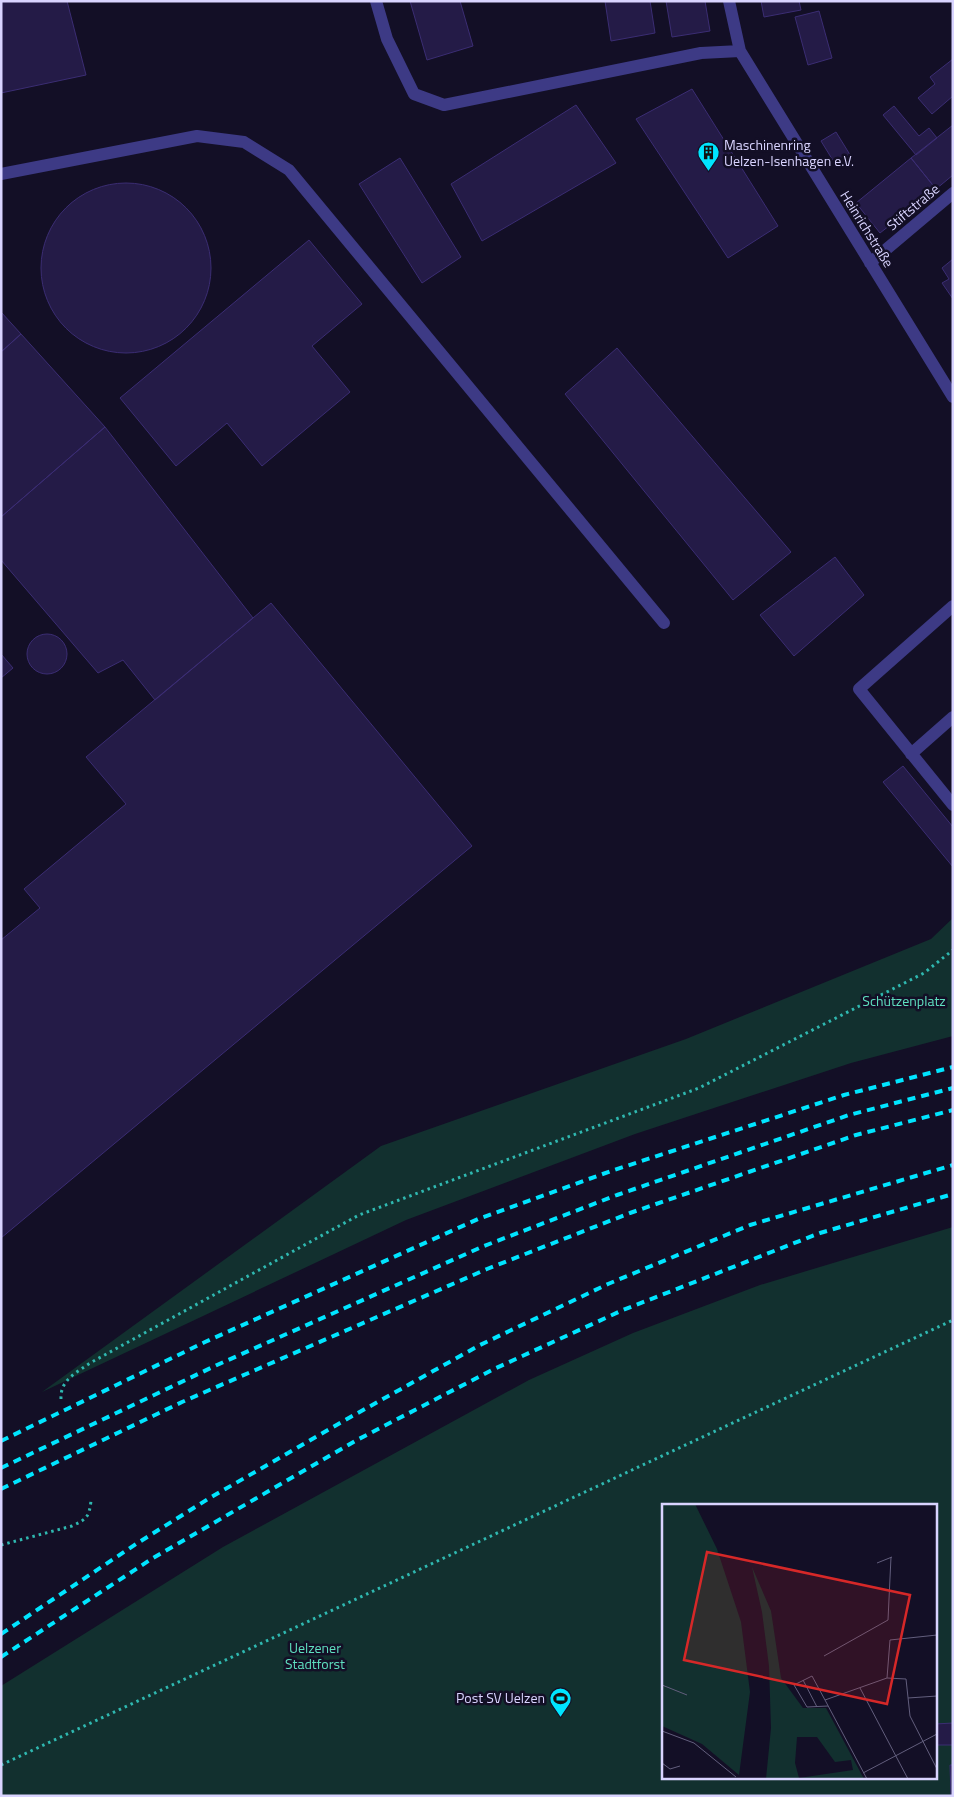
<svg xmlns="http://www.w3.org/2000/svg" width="954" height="1797" font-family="'Titillium Web',sans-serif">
  <rect width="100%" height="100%" fill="#130f26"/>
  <path fill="#12302f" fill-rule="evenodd" d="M953 918V1036L851 1063 635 1134 406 1220 42 1392 381 1146 686 1039 931 939Z
    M953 1227V1796H1V1686L223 1547 529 1380 633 1333 760 1285ZM663 1506H935V1778H663Z"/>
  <path fill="#241b47" stroke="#3b2d73" d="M1 1H67L86 75 1 93Z
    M410 1H460L473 46 427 60Z
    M605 1H650L655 33 611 41Z
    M666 1H705L710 31 672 37Z
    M761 1H799L801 10 764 17Z
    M819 11 832 58 808 65 795 17Z
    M953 59V96L932 114 918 98 935 84 930 77Z
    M692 89 778 226 728 258 636 119Z
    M576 105 616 163 482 241 451 184Z
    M894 106 919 136 929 128 937 138 916 155 883 115Z
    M953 125V175L936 189 911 158Z
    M836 132 852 158 837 167 821 141Z
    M400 158 461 257 422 283 359 184Z
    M911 158 936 189 880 233 856 203Z
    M41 268a85 85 0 1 1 170 0a85 85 0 1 1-170 0Z
    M309 240 362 304 312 346 350 392 262 466 227 423 176 466 120 398Z
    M953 259V299L942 283 949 279 942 268Z
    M1 312 21 334 1 352Z
    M21 334 105 427 1 517V352Z
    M617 348 791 552 733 600 565 394Z
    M105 427 253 618 155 700 123 660 98 673 1 560V517Z
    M835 557 864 595 794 656 760 615Z
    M271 603 472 846 1 1238V940L40 908 24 889 126 804 86 757Z
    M27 654a20 20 0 1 1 40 0a20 20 0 1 1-40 0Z
    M1 654 13 668 1 678Z
    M903 766 953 827V867L883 782Z
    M953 1723V1745H935V1724Z
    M950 1765H953V1796H951Z"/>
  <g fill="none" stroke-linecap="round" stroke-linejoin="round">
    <path stroke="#2fb8b0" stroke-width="3" stroke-dasharray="2.5 4" stroke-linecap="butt" d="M61 1399C60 1380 76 1373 90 1363L359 1215 699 1088 924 973 953 950
      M1 1545 72 1526C87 1519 89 1517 91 1501
      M1 1765 953 1320"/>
    <path stroke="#3d3a85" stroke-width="12" d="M376 1 387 39 414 94 444 105 701 53 740 51 953 397
      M729 1 740 51
      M1 174 197 136 244 142 289 170 664 623
      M870 263 953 193
      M953 606 859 689 953 805
      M911 754 953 717"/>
    <path stroke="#00e5ff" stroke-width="4" stroke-dasharray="8 6" stroke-linecap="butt" d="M1 1441 205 1342 478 1219 611 1171 844 1095 953 1067
      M1 1468 217 1365 484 1246 617 1195 849 1115 953 1088
      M1 1489 182 1402 487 1269 630 1213 856 1135 953 1110
      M1 1634 136 1544 208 1499 347 1419 480 1345 608 1284 750 1225 953 1165
      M1 1657 153 1558 357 1440 494 1369 623 1310 820 1233 953 1194"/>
  </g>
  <defs>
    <symbol id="building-pin" viewBox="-11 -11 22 30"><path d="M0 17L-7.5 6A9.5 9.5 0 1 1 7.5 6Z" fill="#00e5ff" stroke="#130f26"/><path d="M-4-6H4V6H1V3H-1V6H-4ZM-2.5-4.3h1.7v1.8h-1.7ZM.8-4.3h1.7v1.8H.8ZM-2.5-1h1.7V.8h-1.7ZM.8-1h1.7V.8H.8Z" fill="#111"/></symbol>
    <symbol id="stadium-pin" viewBox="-11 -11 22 30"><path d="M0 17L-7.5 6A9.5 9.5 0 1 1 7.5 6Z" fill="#00e5ff" stroke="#130f26"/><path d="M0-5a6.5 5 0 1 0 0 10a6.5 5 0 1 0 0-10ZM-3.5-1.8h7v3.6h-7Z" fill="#111"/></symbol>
  </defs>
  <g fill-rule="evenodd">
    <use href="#building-pin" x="696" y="140" width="25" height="34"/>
    <use href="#stadium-pin" x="548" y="1686" width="25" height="34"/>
  </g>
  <g text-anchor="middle" stroke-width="5" stroke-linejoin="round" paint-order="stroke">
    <g font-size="14" fill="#d9d4ff" stroke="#130f26" text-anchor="start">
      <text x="724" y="150">Maschinenring<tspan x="724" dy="16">Uelzen-Isenhagen e.V.</tspan></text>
      <text x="545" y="1703" text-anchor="end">Post SV Uelzen</text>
    </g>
    <g font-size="14" fill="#d9d4ff" stroke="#130f26">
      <text transform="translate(913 207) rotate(-40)" y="5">Stiftstraße</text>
      <text transform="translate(867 229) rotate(58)" y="5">Heinrichstraße</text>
    </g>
    <g font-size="14" fill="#5fe0c0" stroke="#130f26">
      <text x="904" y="1006">Schützenplatz</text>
      <text x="315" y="1653">Uelzener<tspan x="315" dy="16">Stadtforst</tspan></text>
    </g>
  </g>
  <g transform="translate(662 1504)">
    <rect width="275" height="275" fill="#130f26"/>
    <path d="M0 0H33L55 45 79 118 88 188 77 271 40 240 0 222ZM90 63 109 107 119 174 141 204H164L202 275H104L109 224 107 162 100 108ZM135 233H155L173 258 189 256 191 266 137 274 133 259Z" fill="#12302f" fill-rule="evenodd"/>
    <path fill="none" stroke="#625e7d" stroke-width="1" d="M215 59 230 53M162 152 226 116 229 53M225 174 244 175 248 212 275 265M141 176 155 203M0 181 25 191M198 184 246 275M246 194 275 192M163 196 225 174 228 136 275 131M166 202 145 203 132 181 150 172 163 196 205 275M0 227 32 239 74 273M0 259 8 265 18 262M201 269 275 230"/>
    <path fill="#d62828" fill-opacity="0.15" stroke="#d62828" stroke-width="2.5" d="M45 48 248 91 225 200 22 156Z"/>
    <rect width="275" height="275" fill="none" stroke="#d9d4ff" stroke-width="2.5"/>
  </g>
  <rect width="954" height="1797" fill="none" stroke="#d9d4ff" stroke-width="5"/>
</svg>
